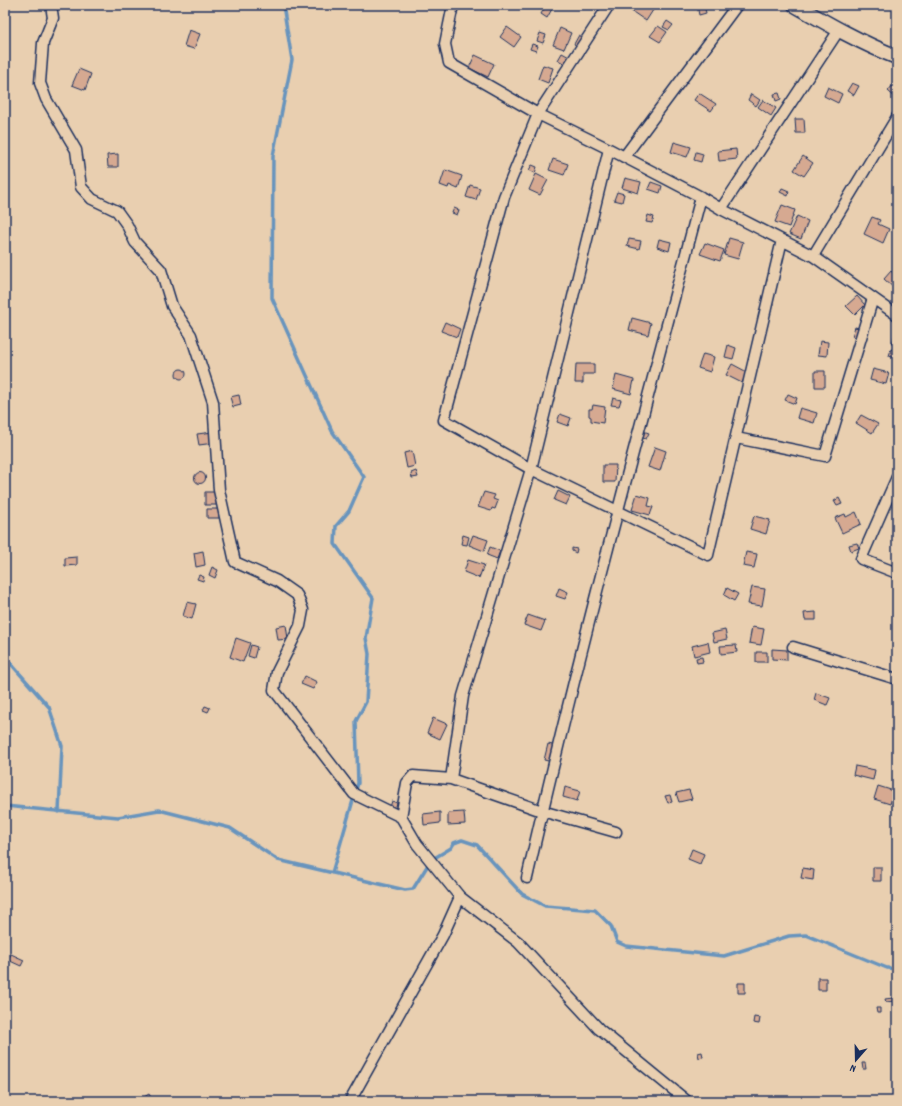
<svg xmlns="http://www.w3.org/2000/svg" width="902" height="1106" font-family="Dekko,sans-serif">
  <rect width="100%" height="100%" fill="#e9cfb0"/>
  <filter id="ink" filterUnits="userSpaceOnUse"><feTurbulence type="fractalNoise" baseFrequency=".025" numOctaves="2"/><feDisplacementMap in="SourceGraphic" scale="8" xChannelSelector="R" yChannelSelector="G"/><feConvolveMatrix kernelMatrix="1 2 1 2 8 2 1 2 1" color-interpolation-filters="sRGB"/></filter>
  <g filter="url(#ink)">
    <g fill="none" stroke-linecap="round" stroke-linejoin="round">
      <path stroke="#6894bd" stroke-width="3.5" d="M283 5 292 60 273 156 272 298 332 431 364 477 349 511 336 526 335 544 373 598 366 638 369 654 366 702 356 721 358 783 332 873
        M5 657 49 707 62 746 59 812
        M5 806 118 817 159 810 230 828 278 860 405 890 413 889 431 860 451 848 454 843 462 840 477 845 522 894 545 906 595 910 611 926 617 942 626 946 724 956 789 936 806 935 887 968 897 969"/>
    </g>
    <path fill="#d6a991" stroke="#1b2f5e" d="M546 5 553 7 547 18 541 14Z
      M634 5H652L655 7 646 21 630 10Z
      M697 5H704L706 13 699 15Z
      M667 21 673 25 669 30 663 27Z
      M658 26 667 32 660 42 650 36Z
      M507 27 521 37 514 47 500 37Z
      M560 28 571 33 564 49 553 45Z
      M189 30 200 34 194 49 184 46Z
      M540 33 546 35 543 43 537 41Z
      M579 35 587 40 582 49 574 44Z
      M532 44 538 46 536 51 530 49Z
      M562 53 573 59 569 66 558 60Z
      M475 55 494 64 488 77 469 68Z
      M543 65 553 68 548 83 538 79Z
      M79 69 91 74 85 90 72 85Z
      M897 80V99L888 91Z
      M852 83 859 86 854 95 847 91Z
      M828 87 842 94 838 103 824 96Z
      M699 93 716 104 711 111 694 100Z
      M779 93 781 99 776 101 774 94Z
      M751 94 760 100 756 106 748 100Z
      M763 100 776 108 771 116 758 107Z
      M795 119H804L805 133H796Z
      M674 142 691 147 687 157 671 152Z
      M736 149 737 159 719 161 718 151Z
      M696 152 703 154 701 162 694 160Z
      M118 154V167H108L107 155Z
      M803 156 813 163 804 176 794 170Z
      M553 159 568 164 564 175 549 170Z
      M532 165 537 167 535 173 529 170Z
      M445 170 462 176 458 189 449 185 448 188 440 185Z
      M536 174 548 180 540 195 529 190Z
      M625 178 641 182 638 193 622 188Z
      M651 182 662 186 660 193 648 189Z
      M470 185 480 188 476 200 466 197Z
      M782 188 789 191 788 196 780 192Z
      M617 192 624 194 622 202 614 200Z
      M782 205 795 210 789 227 775 222Z
      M454 208 459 210 457 215 452 213Z
      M648 215 654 217 652 223 646 222Z
      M797 216 808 221 801 239 789 234Z
      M872 217 880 220 878 224 889 229 883 243 864 234Z
      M729 238 743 242 738 259 724 255Z
      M629 239 641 241 639 249 627 246Z
      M659 239 671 242 669 251 657 247Z
      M705 243 724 250 720 261 700 254Z
      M891 271 897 277V288L895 289 884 279Z
      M857 296 865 305 855 315 846 306Z
      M632 318 651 323 648 335 629 330Z
      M445 322 460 329 457 337 441 331Z
      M855 327 862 329 859 339 852 336Z
      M895 334 897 335V345L892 344Z
      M820 341 828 342 827 356 818 355Z
      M728 345 736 348 733 359 725 357Z
      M891 349 897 351 895 358 889 356Z
      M703 354 714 357 710 372 698 368Z
      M576 364H594V374H583V383H575Z
      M732 364 747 372 742 383 726 375Z
      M873 369 889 373 886 384 870 380Z
      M176 374a5 5 0 1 1 10 0a5 5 0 1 1-10 0Z
      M815 371H825V387H815Z
      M616 375 634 380 631 394 613 389Z
      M788 394 797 398 795 404 785 400Z
      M239 395 241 405 233 407 230 397Z
      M613 398 621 400 619 406 611 405Z
      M593 405 605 407 603 423 591 421V417L589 416V409H592Z
      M800 408 817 413 814 423 797 418Z
      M560 414 571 418 568 426 557 422Z
      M861 415 878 424 872 433 856 423Z
      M643 431 649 433 646 439 640 437Z
      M213 432 214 443 199 445 197 434Z
      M655 447 666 451 660 471 648 467Z
      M412 451 415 466 407 468 404 453Z
      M603 465H616L615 482H603Z
      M416 471 418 477 412 478 411 473Z
      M194.5 478a5.5 5.5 0 1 1 11 0a5.5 5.5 0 1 1-11 0Z
      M558 491 570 497 566 505 554 500Z
      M205 492H221V505H205Z
      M484 492 495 495 493 499 498 501 495 509 492 508 491 511 478 507Z
      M637 494 650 498 648 506 653 507 650 515 632 510Z
      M839 498 842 504 837 506 834 501Z
      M207 509H222V518H207Z
      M856 512 861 524 842 533 835 518 845 514 846 517Z
      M754 516 770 520 766 534 750 529Z
      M463 535 469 537 467 545 461 544Z
      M473 535 488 540 484 551 469 545Z
      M857 543 859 548 851 551 849 545Z
      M490 547 500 551 497 559 487 555Z
      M572 548 577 549 576 553 572 551Z
      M203 551 205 565 196 567 194 553Z
      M746 552 757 554 754 568 743 566Z
      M77 557V565L65 566V558Z
      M468 560 484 565 479 578 464 572Z
      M212 567 218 570 215 578 209 575Z
      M199 575 204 577 203 581 197 579Z
      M752 587 765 589 762 606 748 604Z
      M559 588 568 592 565 599 556 596Z
      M727 588 738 594 734 601 724 595Z
      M187 602 196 604 192 619 183 616Z
      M816 612V620H805L804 613Z
      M528 615 545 621 541 631 524 625Z
      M286 625 288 639 278 640 276 627Z
      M752 627 764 629 761 645 749 643Z
      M725 630 727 639 714 642 712 633Z
      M236 638 250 643 243 662 230 657Z
      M708 642 710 652 694 656 692 646Z
      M251 645 257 647 254 658 248 656Z
      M736 645 737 652 721 654 720 646Z
      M772 649 787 650V660L772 659Z
      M756 652H767V662H756Z
      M702 657 703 662 697 663 696 658Z
      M305 676 317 682 313 689 301 684Z
      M816 693 830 698 827 705 814 700Z
      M205 706 210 708 208 712 203 710Z
      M433 718 447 724 440 739 427 733Z
      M548 744 561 747 557 763 544 760Z
      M855 766 875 770 873 780 853 775Z
      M878 786 894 791 890 804 874 799Z
      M565 787 580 791 577 801 563 797Z
      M689 790 692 799 679 802 676 793Z
      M670 795 672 802 668 803 665 796Z
      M392 801 397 803 395 809 390 807Z
      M440 812V823L424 825 423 814Z
      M464 812 465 824 448 825V813Z
      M692 849 704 854 700 864 688 859Z
      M873 867H881V881H873Z
      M803 868 814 870 813 880 801 878Z
      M11 954 24 960 21 966 8 960Z
      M818 978H826V990H818Z
      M738 983H745V993H738Z
      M893 998 894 1001 886 1002 885 999Z
      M876 1008H880V1013H877Z
      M754 1017 760 1018 759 1024 753 1023Z
      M702 1052 703 1057 699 1058 698 1053Z
      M862 1063H865L866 1069H863Z
      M149 1094 152 1099 146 1101 144 1097Z"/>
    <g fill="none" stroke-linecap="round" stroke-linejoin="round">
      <defs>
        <path id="street" d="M51 5 53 18 43 43 40 83 46 99 76 150 81 187 92 199 117 211 127 225 135 242 161 270 172 306 191 335 213 402 219 490 235 562 277 581 297 595 303 610 300 626 277 672 274 690 354 794 401 817 417 844 460 897 518 942 599 1029 687 1101
          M453 5 445 44 449 63 538 114 609 149 701 197 721 209 813 256 897 315
          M609 5 538 114 504 197 444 420 531 469 708 555 782 240
          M624 157 737 5
          M721 209 839 30
          M813 256 897 117
          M736 438 825 456 873 298
          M897 477 861 559 897 573
          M793 647 897 679
          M451 779 463 696 531 469 609 149
          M401 817 407 783 413 776 451 779 542 811 616 832
          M527 878C579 650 641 423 701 197
          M350 1101 443 935 460 897"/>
        <path id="secondary" d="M795 5C828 24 861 43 897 57"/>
      </defs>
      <use href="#street" stroke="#1b2f5e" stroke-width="13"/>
      <use href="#secondary" stroke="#1b2f5e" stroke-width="17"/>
      <use href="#street" stroke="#e9cfb0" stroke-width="10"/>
      <use href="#secondary" stroke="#e9cfb0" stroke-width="14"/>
    </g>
  </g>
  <rect width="902" height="1106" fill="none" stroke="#e9cfb0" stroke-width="20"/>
  <rect x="10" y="10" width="882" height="1086" fill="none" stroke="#1b2f5e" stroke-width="1.5" filter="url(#ink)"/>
  <g transform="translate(856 1060) rotate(200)" stroke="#e9cfb0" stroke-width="3" paint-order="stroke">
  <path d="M0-3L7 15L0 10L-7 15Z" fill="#1b2f5e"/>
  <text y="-6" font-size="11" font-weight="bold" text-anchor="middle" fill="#1b2f5e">N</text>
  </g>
</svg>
